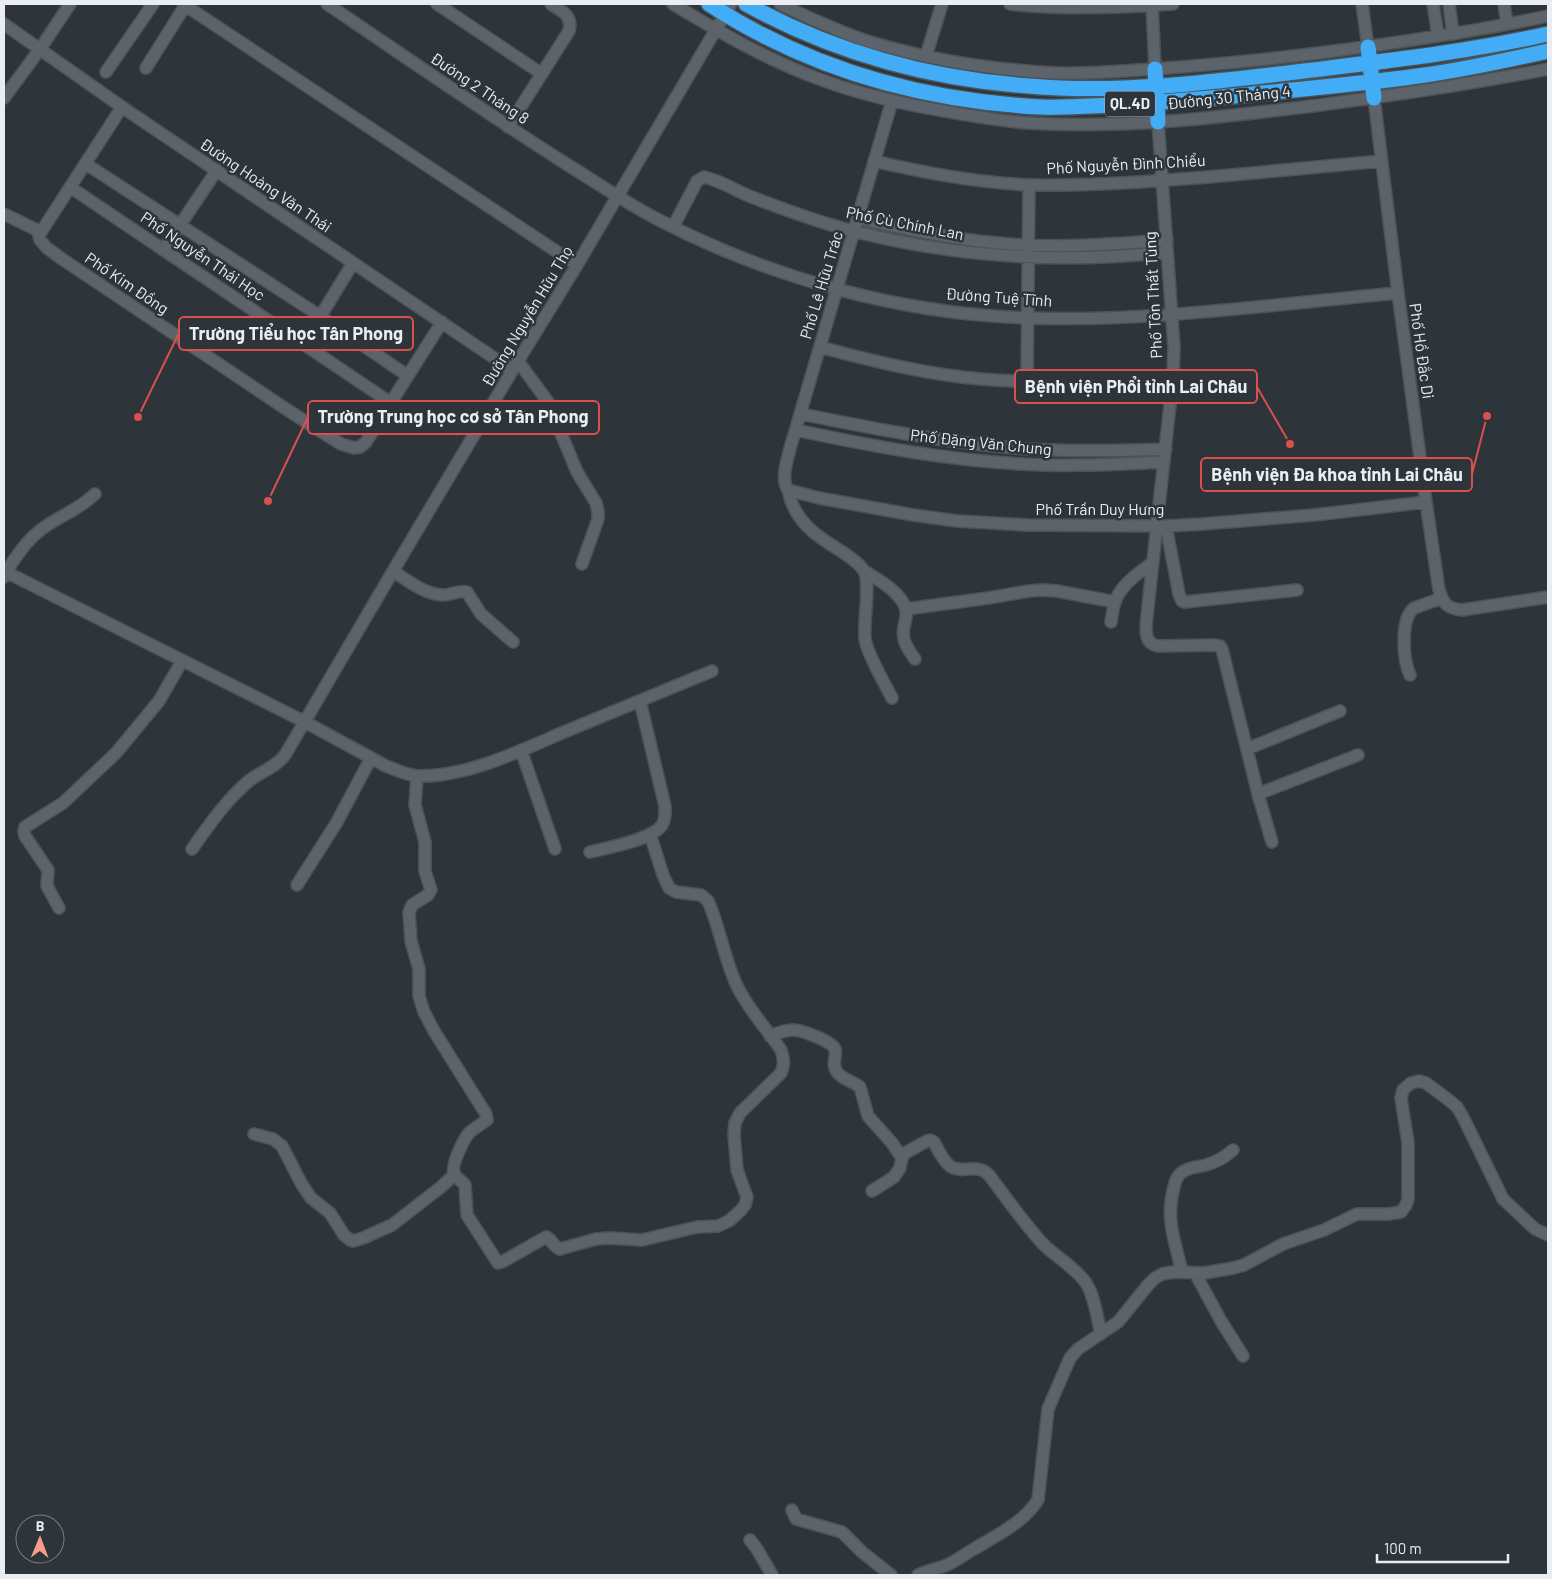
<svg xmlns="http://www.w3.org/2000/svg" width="1552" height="1579" font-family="Barlow,sans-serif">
  <rect width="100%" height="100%" fill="#2d343a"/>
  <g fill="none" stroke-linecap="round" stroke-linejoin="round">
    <defs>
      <path id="minor" d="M183 4 577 265
        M327 4C407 58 486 113 568 165 597 183 626 203 657 219 770 278 900 314 1029 318 1152 322 1275 304 1398 293
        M437 4 542 74
        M673 4C721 33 769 61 822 80 856 93 891 101 927 108 961 114 996 121 1030 123 1127 129 1224 117 1320 105 1396 95 1472 84 1548 69
        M780 4C809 18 839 32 870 42 930 60 994 70 1056 73 1089 74 1122 71 1155 69 1210 65 1264 60 1319 53 1396 43 1473 32 1548 16
        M1010 4C1064 10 1118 8 1173 4
        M1152 4 1155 69
        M1362 4 1368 47
        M1433 4 1438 36
        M1449 4 1453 34
        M1504 4 1507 24
        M4 24 122 107 512 370
        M926 56 942 4
        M146 68 185 6
        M106 72 153 4
        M4 98 40 49 70 4
        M1374 98 1398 293 1426 502 1439 590C1444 605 1447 608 1462 610L1548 597
        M892 101 791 445C788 458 780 478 788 490L819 498 913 515 957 521 1027 525 1166 526 1202 524 1314 515 1426 502
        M122 107 41 232 39 236 40 240 47 248 62 259 289 411 341 444 354 448 360 447 366 442 442 322
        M1158 122 1174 347 1173 377 1147 616C1146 629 1143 643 1158 646L1213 645 1220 646 1222 649 1258 794 1272 842
        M508 127 569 31C573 16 562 11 551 4
        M874 161C925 173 978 183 1031 185 1094 186 1157 181 1220 176 1274 171 1328 166 1382 161
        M86 164 320 316 408 376
        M70 187 391 403
        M4 214 41 232
        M858 218C904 229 951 239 998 243 1054 249 1111 244 1167 240
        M673 227 697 181 704 177C719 180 735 190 749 196 775 206 802 216 828 224 936 256 1056 265 1167 252
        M163 250 217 170
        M304 343 353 263
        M820 347C872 361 925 374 980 379 1044 384 1109 382 1173 377
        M518 361 548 402 577 472 596 503 598 511V519L582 564
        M1027 381 1029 185
        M801 414C871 428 942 442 1014 448 1064 452 1115 451 1166 449
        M796 430C871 446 946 460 1022 464 1070 467 1117 464 1164 462
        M788 490C794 521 816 536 841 551 848 556 860 563 864 571 871 583 863 622 865 639 868 656 884 682 892 698
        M1166 526 1179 594 1182 601 1185 602 1297 590
        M4 571 305 722 386 766C396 770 407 775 418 776 467 777 520 751 564 732 613 712 663 691 712 671
        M393 571C407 580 425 595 443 595 451 595 459 590 467 592L481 614 513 642
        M864 571C878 579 904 594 906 611 907 616 905 621 904 627 901 640 908 649 915 659
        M4 577C13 559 28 538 46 526 64 514 78 510 95 494
        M906 609 988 598 1029 591 1042 590 1057 591 1115 602
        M1111 622C1112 615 1113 608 1115 602 1121 584 1139 573 1153 562
        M1410 675C1403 660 1400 619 1414 608L1442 598
        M1247 749 1340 711
        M521 750 555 849
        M417 776 415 805 425 842V871L431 890 428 895 412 905 409 912 411 941 419 969V996L424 1012 434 1031 486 1114 487 1120C481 1124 475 1128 470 1132 464 1138 451 1165 454 1173 456 1178 462 1181 465 1185L467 1215 498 1263 502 1262 546 1237C552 1239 553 1247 560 1249L596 1239 609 1238 642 1240 697 1227 718 1226 729 1221 740 1211 745 1205 747 1197 737 1170 734 1134 735 1123 740 1113 781 1073C785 1065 784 1058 781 1050 767 1029 748 1009 737 986 724 958 720 928 708 901L701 895 676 892 669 888 663 875 650 834
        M1258 794 1358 755
        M192 849C209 825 227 799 250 780 262 771 276 767 285 755L393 571 518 361 577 265 731 4
        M590 852C607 848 652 840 662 825 666 819 665 812 665 806L640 701
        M297 885 337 822 371 758
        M59 908 47 886 48 870 25 836 24 831 25 827 63 803 116 753 159 701 182 661
        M770 1036C777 1033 785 1030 793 1030 800 1029 833 1042 835 1049 837 1057 831 1064 837 1072 843 1080 853 1081 860 1087L868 1116 892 1143 902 1158
        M254 1134 273 1139 282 1146 301 1183 311 1198 330 1213 344 1235 350 1240 353 1241 363 1238 392 1225 441 1187 455 1174
        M872 1191 894 1177 900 1168 902 1158 905 1153 927 1141 930 1140 934 1142C938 1150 943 1161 950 1166 963 1175 976 1162 989 1175 1007 1199 1023 1222 1043 1244 1055 1256 1077 1269 1086 1283 1095 1297 1097 1318 1101 1334
        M1182 1272C1175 1241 1165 1219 1174 1187 1175 1181 1178 1174 1184 1171 1190 1167 1199 1167 1206 1165 1217 1162 1225 1157 1233 1150
        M1195 1273 1221 1321 1243 1356
        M792 1510 796 1519 842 1532 862 1552 891 1575
        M750 1540 757 1549 772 1575
        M918 1575C928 1570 937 1569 947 1565 956 1561 965 1554 974 1549 997 1535 1023 1523 1038 1500L1048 1409 1070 1358 1078 1349 1118 1322 1148 1285 1155 1278 1162 1274 1173 1272 1204 1273 1233 1268 1244 1265 1283 1244 1324 1230 1357 1214H1388L1401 1212 1406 1205 1408 1199V1143L1401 1098 1403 1090 1411 1083 1419 1081 1426 1083 1450 1101 1457 1107 1463 1117 1503 1199 1535 1229 1548 1235"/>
      <path id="highway" d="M709 4C809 69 922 101 1041 107 1065 108 1090 106 1114 105 1171 102 1227 97 1283 91 1330 86 1378 82 1425 75 1467 69 1507 60 1548 51
        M746 4C833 52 930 79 1029 86 1120 94 1213 82 1304 71 1386 61 1468 52 1548 34
        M1368 47 1374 98
        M1155 69 1158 122"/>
    </defs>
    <use href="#minor" stroke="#4c5357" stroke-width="14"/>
    <use href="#highway" stroke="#4c5357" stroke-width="18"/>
    <use href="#minor" stroke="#5c636a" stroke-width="11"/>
    <use href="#highway" stroke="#42acf6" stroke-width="15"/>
  </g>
  <g text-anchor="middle" stroke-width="5" stroke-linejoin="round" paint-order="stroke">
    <rect fill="#2d343a" stroke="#b1b6bb" stroke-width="1" x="1105" y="91.5" width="50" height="25" rx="4"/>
    <g font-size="15" font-weight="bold" fill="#eaeef2">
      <text x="1130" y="109">QL.4D</text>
    </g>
    <g font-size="16" fill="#eaeef2" stroke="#2d343a">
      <text transform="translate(480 88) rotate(34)" y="6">Đường 2 Tháng 8</text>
      <text transform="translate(1229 97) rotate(-6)" y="6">Đường 30 Tháng 4</text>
      <text transform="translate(1126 164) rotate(-3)" y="6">Phố Nguyễn Đình Chiểu</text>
      <text transform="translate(266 185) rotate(34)" y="6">Đường Hoàng Văn Thái</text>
      <text transform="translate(905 223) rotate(11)" y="6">Phố Cù Chính Lan</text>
      <text transform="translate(203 256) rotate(34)" y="6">Phố Nguyễn Thái Học</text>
      <text transform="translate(127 283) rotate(34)" y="6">Phố Kim Đồng</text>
      <text transform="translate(821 285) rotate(-73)" y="6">Phố Lê Hữu Trác</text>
      <text transform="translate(1153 295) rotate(-93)" y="6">Phố Tôn Thất Tùng</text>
      <text transform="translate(999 297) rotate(4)" y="6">Đường Tuệ Tĩnh</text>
      <text transform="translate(527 316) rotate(-59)" y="6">Đường Nguyễn Hữu Thọ</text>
      <text transform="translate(1422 351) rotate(82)" y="6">Phố Hồ Đắc Di</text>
      <text transform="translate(981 442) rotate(6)" y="6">Phố Đặng Văn Chung</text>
      <text x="1100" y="515">Phố Trần Duy Hưng</text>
    </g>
  </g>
  <path fill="none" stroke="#da5050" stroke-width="2" d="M138 417L179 333M1290 444L1257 387M268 501L308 417M1487 416L1472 474"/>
  <g fill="#da5050" stroke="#2d343a" stroke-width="2">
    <circle cx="138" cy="417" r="5"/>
    <circle cx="1290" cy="444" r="5"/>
    <circle cx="268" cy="501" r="5"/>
    <circle cx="1487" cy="416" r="5"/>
  </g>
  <g fill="#2d343a" stroke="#da5050" stroke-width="2">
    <rect x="179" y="317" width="234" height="33" rx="5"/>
    <rect x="1015" y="370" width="242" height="33" rx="5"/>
    <rect x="308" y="401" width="291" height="33" rx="5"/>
    <rect x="1201" y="458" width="271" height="33" rx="5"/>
  </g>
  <g font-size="18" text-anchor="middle" font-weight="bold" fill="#eaeef2">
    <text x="296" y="340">Trường Tiểu học Tân Phong</text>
    <text x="1136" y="393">Bệnh viện Phổi tỉnh Lai Châu</text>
    <text x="453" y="423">Trường Trung học cơ sở Tân Phong</text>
    <text x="1337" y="481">Bệnh viện Đa khoa tỉnh Lai Châu</text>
  </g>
  <rect width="1552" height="1579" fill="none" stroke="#eaeef2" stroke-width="10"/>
  <g transform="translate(40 1539) rotate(1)"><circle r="24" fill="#2d343a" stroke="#797e84"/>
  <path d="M0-4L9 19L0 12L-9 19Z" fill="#f49d8b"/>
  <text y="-8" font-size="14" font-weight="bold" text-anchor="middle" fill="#eaeef2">B</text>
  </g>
  <path d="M1377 1554v8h131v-8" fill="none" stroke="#eaeef2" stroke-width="2.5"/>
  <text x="1384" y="1554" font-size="15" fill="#eaeef2" stroke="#2d343a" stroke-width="4" paint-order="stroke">100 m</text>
</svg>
